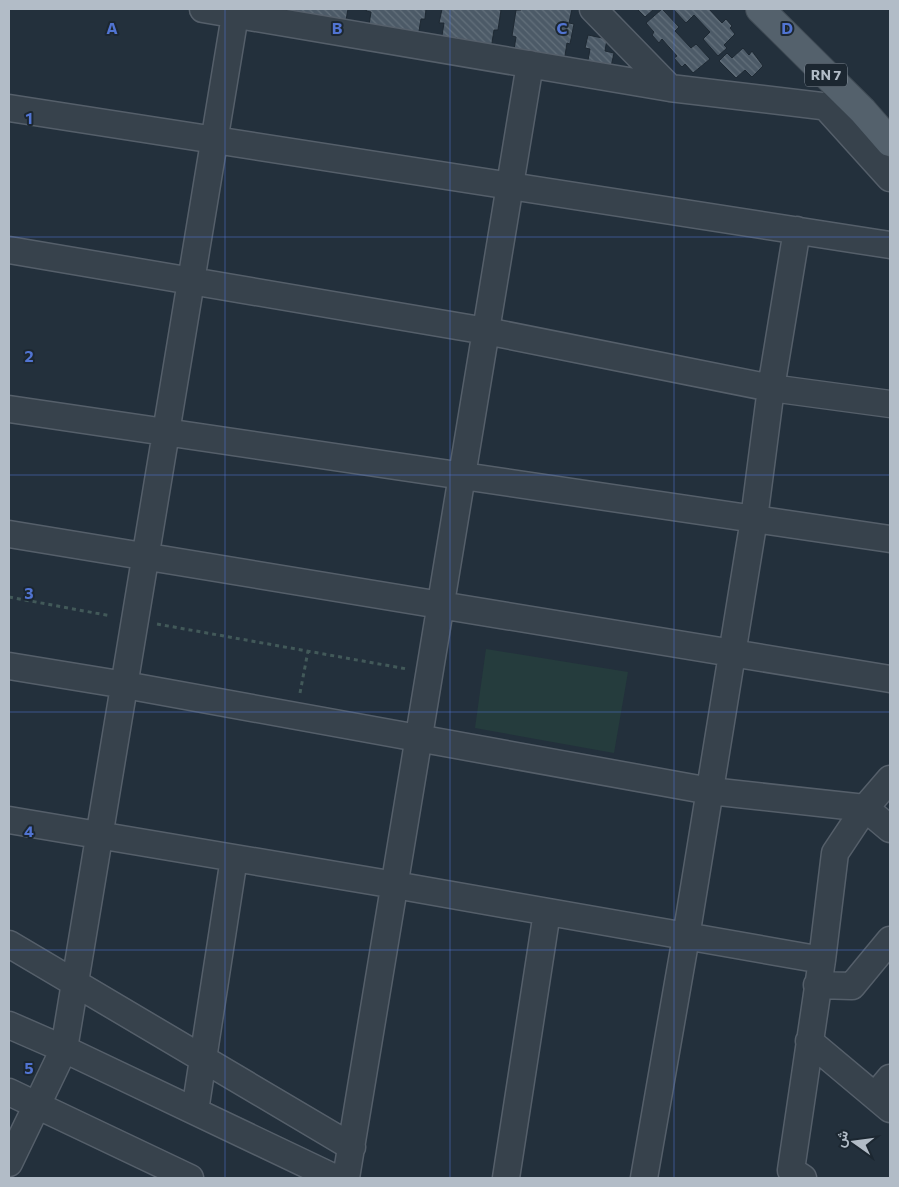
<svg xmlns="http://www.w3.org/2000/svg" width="899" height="1187" font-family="Commissioner,Vazirmatn,sans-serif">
  <defs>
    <pattern id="building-back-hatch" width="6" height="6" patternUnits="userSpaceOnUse" patternTransform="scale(1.25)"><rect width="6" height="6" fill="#4c5a67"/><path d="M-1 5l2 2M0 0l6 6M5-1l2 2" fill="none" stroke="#63707b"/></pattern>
  </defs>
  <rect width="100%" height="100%" fill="#23303c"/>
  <path fill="#253c3d" d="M486 649 628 672 614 753 475 728Z"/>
  <path fill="url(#building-back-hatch)" stroke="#1e2933" d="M296 9H348L345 26 295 18Z
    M367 9H426L425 19H421L418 37 368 31 371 12 366 11Z
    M442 9H497L501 10 498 30H494L491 49 456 42 457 38H451L450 43 441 42 444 23H439Z
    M521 9H572L569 23 574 24 570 44 567 43 564 62 513 56 516 37 512 36 516 10H521Z
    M637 9H654L645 17Z
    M662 9 679 27 675 31 691 48 696 44 710 59 693 73 685 64 682 67 674 58 677 56 662 39 659 43 652 35 654 32 646 23Z
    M673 9H709L722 23 726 19 732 26 730 28 735 34 724 45 727 48 718 56 703 39 710 32 694 15 686 23Z
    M588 35 607 39 605 51 614 53 611 67 587 66 590 49 585 48Z
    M743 48 749 55 752 51 763 66 752 77 745 70 736 78 719 61 727 53 732 58Z"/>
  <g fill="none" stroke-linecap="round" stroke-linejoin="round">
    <defs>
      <path id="minor" d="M203 9 670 88 863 111
        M593 9 670 88
        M825 106 890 178
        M9 108 890 245
        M9 250 486 331 771 388 890 404
        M9 409 890 539
        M9 534 890 679
        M9 666 125 685 710 791 865 808 890 829
        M9 820 395 885 822 960
        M9 944 352 1147
        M817 985 852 986 890 940
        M9 1025 64 1049 335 1178
        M809 1041 890 1109
        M9 1092 190 1178
        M875 1096 890 1078
        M195 1111 234 858
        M9 1163 64 1049 236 9
        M346 1178 530 64
        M506 1178 547 912
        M644 1178 686 937 754 519 771 388 797 230
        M803 1178 791 1170 822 960 835 853 865 808 890 779"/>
      <path id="major" d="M760 9 863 111 890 142"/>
    </defs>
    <use href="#minor" stroke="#555f6a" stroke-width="29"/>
    <use href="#major" stroke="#404b55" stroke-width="30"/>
    <path stroke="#425959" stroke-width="3" stroke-dasharray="4 4" stroke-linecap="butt" d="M9 597 111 616
      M157 624 407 669
      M300 693 308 651"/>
    <use href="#minor" stroke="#37424c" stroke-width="26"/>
    <use href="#major" stroke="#54616c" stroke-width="28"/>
  </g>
  <path fill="none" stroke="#5174d2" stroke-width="1" stroke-opacity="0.55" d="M225 9V1178M450 9V1178M674 9V1178M9 237H890M9 475H890M9 712H890M9 950H890"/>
  <g text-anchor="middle" stroke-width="4" stroke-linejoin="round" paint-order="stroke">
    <rect fill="#1c2731" stroke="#858f9a" stroke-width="1" x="805" y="63.5" width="42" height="23" rx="4"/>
    <g font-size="14" font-weight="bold" fill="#b2bcc7">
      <text x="826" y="80">RN 7</text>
    </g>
  </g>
  <g font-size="16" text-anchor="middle" font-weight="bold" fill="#5174d2" stroke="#1c2731" stroke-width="4" stroke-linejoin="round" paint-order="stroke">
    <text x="112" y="34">A</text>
    <text x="337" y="34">B</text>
    <text x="562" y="34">C</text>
    <text x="787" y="34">D</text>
    <text x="29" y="124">1</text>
    <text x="29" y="362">2</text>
    <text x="29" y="599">3</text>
    <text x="29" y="837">4</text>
    <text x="29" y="1074">5</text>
  </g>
  <rect width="899" height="1187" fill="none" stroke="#b2bcc7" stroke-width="20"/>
  <g transform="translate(854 1142) rotate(284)" stroke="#1c2731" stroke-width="4" paint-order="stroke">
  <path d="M0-4L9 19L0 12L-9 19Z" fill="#b2bcc7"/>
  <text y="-8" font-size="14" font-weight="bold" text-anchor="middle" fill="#b2bcc7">ش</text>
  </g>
</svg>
